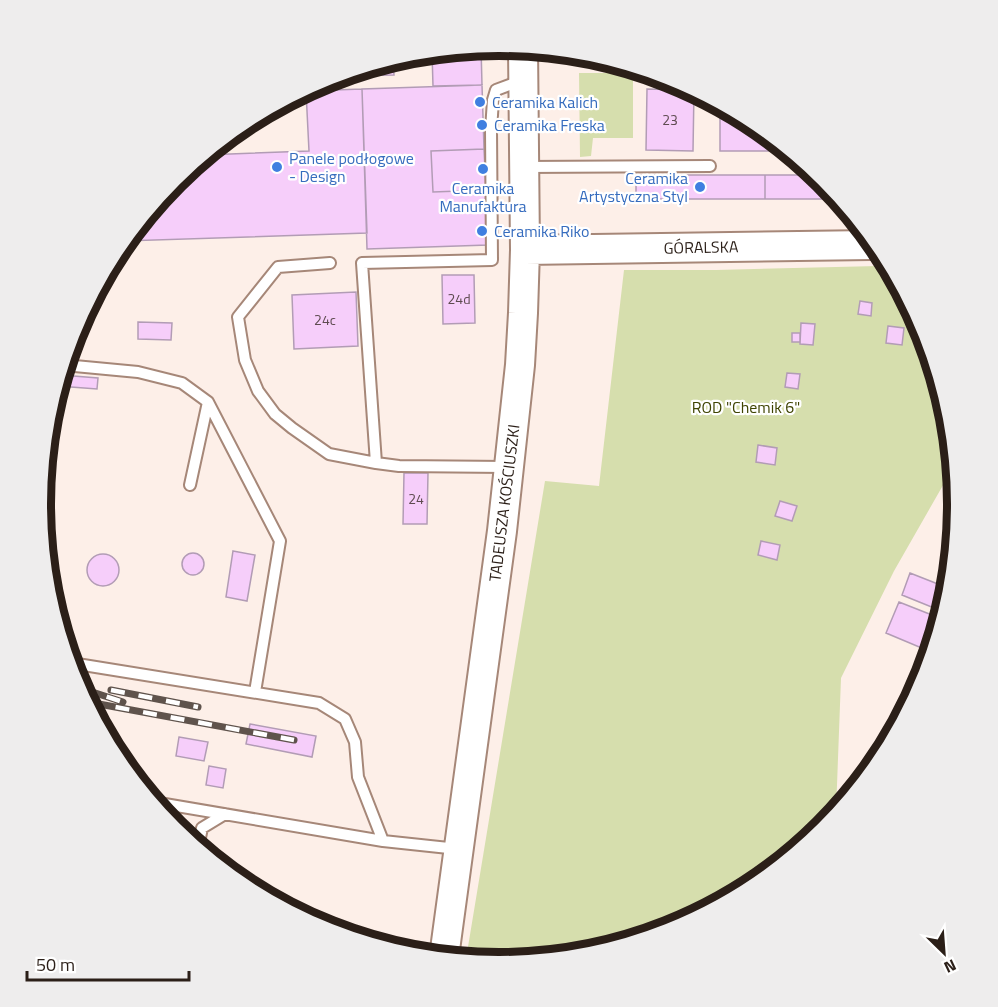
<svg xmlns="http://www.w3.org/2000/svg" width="998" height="1007" font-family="'Titillium Web',sans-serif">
  <rect width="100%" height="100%" fill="#fdefe8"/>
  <path fill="#d6dead" d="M579 73H633V138H593L591 156 580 157Z
    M888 264 923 328 949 414 954 466 894 571 841 678 836 812 823 828 753 885 674 927 588 953 499 962 466 959 545 481 599 486 624 270H716L878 266Z"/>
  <path fill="#f6cefa" stroke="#b29cb5" stroke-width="1.5" d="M481 47 482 85 433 86 432 52Z
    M393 59 394 75 335 76Z
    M329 78 330 90 303 91 324 80Z
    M482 85 484 149 431 151 433 192 486 190 488 245 367 249 362 89Z
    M362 89 367 233 124 241 175 179 204 155 309 151 306 91Z
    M647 89 694 90 693 151 646 150Z
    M720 110 732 111 754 122 789 151H720Z
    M484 149 486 190 433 192 431 151Z
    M636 175H765V199H636Z
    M765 175H817L823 180 839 199H765Z
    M442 275H474L475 323 443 324Z
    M356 292 358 346 294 349 292 295Z
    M860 301 872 303 871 316 858 314Z
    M138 322 172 323 171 340 138 339Z
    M801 323 815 324 813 345 800 344Z
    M888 326 904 328 902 345 886 343Z
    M792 333H800V342H792Z
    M787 373 800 374 798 389 785 387Z
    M61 375 98 378 97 389 58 386Z
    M758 445 777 448 775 465 756 462Z
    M404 473H428L427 524H403Z
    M780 501 797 506 792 521 775 516Z
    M761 541 780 545 777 560 758 555Z
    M233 551 255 555 247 601 226 597Z
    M182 564a11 11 0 1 1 22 0a11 11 0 1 1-22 0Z
    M87 570a16 16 0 1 1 32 0a16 16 0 1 1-32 0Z
    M910 573 948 588 939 610 902 595Z
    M899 602 937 617 924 649 886 633Z
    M250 724 316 736 312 757 246 744Z
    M179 737 208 742 204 761 176 756Z
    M209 766 226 769 223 788 206 785Z
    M171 823 187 826 185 836 175 827Z"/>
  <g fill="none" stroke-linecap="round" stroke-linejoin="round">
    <defs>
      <path id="lane" d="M523 53 588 54
        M524 167 710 166
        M330 263 278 267 238 317 245 360 258 391 275 414 292 428 329 454 376 463 399 466 506 467
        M64 365 138 372 182 383 208 402 280 541 255 692
        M376 463 362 263 492 260 491 130 493 100 496 90 520 81
        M190 485 208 402
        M71 663 319 703 345 719 355 742 358 777 383 841
        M153 802 383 841 458 849
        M198 847 202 828 225 814"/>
      <path id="secondary" d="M525 250 871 245 876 244
        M444 957 502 531 520 365 523 313 525 250 523 47"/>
    </defs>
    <use href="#lane" stroke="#a68778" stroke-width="14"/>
    <use href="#secondary" stroke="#a68778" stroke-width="32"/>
    <use href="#lane" stroke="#fff" stroke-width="10"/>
    <use href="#secondary" stroke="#fff" stroke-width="28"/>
    <defs>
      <path id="rail" d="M80 688 123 702
        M111 690 198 707
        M88 702 294 740"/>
    </defs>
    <use href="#rail" stroke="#5f534c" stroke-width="7"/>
    <use href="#rail" stroke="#fff" stroke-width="4.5" stroke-dasharray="14" stroke-linecap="butt"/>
  </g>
  <g fill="#3f7fe0" stroke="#fff" stroke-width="2">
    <circle cx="480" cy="102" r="6"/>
    <circle cx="482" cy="125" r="6"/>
    <circle cx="277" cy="167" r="6"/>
    <circle cx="483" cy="169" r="6"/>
    <circle cx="700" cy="187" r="6"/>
    <circle cx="482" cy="231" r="6"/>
  </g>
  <g text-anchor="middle" stroke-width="4.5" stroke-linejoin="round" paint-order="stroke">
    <g font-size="14" fill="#5e4b50">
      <text x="670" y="125">23</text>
      <text x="459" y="304">24d</text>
      <text x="325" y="325">24c</text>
      <text x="416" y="504">24</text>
    </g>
    <g font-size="16" fill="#366cbe" stroke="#fff" text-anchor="start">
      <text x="492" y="108">Ceramika Kalich</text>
      <text x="494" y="131">Ceramika Freska</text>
      <text x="289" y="164">Panele podłogowe<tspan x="289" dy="18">- Design</tspan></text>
      <text x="688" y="184" text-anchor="end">Ceramika<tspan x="688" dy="18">Artystyczna Styl</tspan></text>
      <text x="483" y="194" text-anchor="middle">Ceramika<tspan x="483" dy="18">Manufaktura</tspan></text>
      <text x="494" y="237">Ceramika Riko</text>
    </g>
    <g font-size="16" fill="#2b1f18" stroke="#fff">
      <text transform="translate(701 247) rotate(-1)" y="6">GÓRALSKA</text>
      <text transform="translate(504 503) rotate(-83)" y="6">TADEUSZA KOŚCIUSZKI</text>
    </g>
    <g font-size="16" fill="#3e4301" stroke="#fff">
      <text x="746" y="413">ROD "Chemik 6"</text>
    </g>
  </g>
  <path d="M0 0H998V1007H0ZM51 504a448 448 0 1 1 896 0a448 448 0 1 1-896 0Z" fill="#eeeded" fill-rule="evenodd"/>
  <path fill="none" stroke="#2b1f18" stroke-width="8" d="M51 504a448 448 0 1 1 896 0a448 448 0 1 1-896 0Z"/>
  <g transform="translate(944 953) rotate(155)" stroke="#ffffff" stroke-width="4.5" paint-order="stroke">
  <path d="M0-4.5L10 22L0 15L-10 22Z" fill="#2b1f18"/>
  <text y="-9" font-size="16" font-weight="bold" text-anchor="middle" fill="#2b1f18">N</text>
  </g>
  <path d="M27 971v9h162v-9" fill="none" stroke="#2b1f18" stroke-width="3"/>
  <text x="36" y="971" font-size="18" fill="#2b1f18" stroke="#ffffff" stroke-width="4.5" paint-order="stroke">50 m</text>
</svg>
